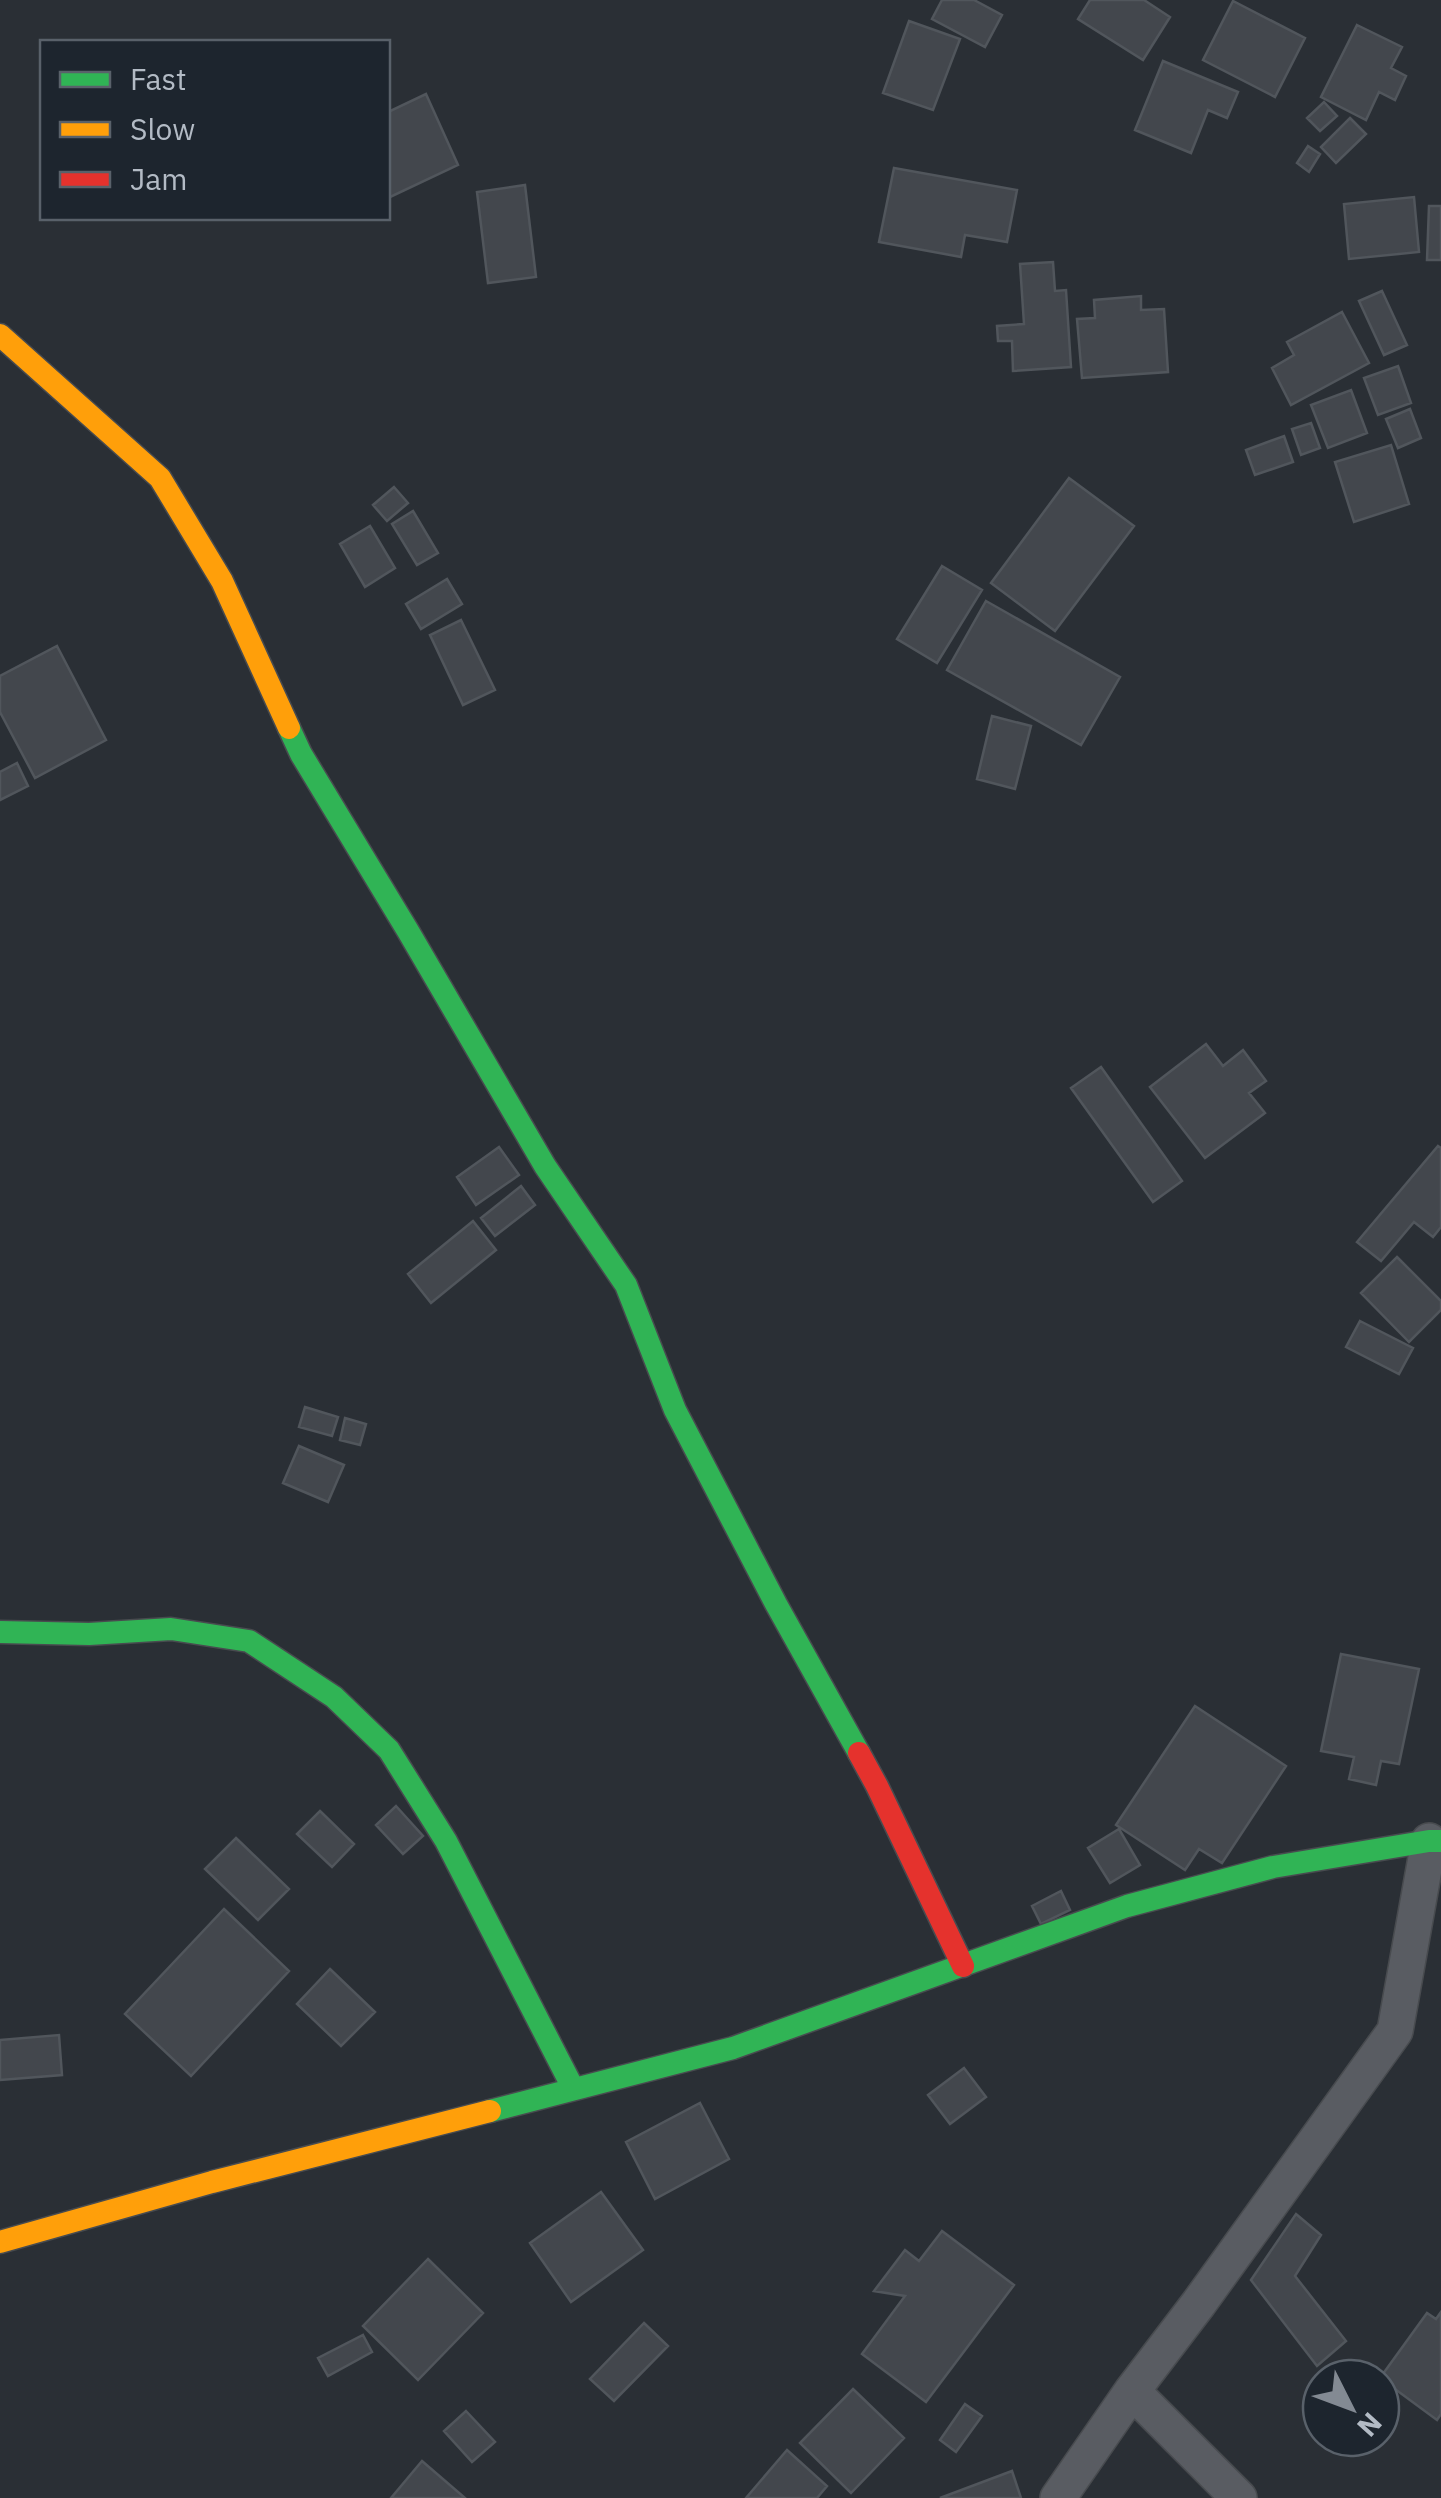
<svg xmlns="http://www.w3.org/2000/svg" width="1441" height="2498" font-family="'IBM Plex Sans',sans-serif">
  <rect width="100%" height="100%" fill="#2a2f35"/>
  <path fill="#43474d" stroke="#51565c" stroke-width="2.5" d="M942 0H974L1002 15 985 47 932 19Z
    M1090 0H1144L1170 17 1143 60 1078 19Z
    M1233 1 1305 38 1275 97 1203 60Z
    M909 21 960 39 933 110 883 93Z
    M1357 25 1402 47 1391 68 1406 76 1395 100 1379 92 1366 120 1321 97Z
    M1163 61 1238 92 1227 118 1208 110 1191 153 1135 130Z
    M426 94 458 165 388 198V112Z
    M1324 102 1337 116 1320 131 1307 118Z
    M1350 118 1366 134 1336 163 1321 147Z
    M1308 146 1320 154 1309 172 1297 163Z
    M894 168 1017 190 1007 242 965 235 961 257 879 242Z
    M525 185 536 277 488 283 477 192Z
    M1414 197 1419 252 1349 259 1344 204Z
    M1429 206H1441V260H1427Z
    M1053 262 1055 291 1066 290 1071 367 1013 371 1012 341H998L997 326 1024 324 1020 264Z
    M1382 291 1407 345 1384 355 1359 301Z
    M1141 296V310L1164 309 1168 372 1082 378 1077 319 1095 318 1094 300Z
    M1342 312 1369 363 1291 405 1272 368 1294 355 1287 342Z
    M1398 366 1411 403 1378 415 1364 378Z
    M1351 390 1367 433 1328 448 1311 405Z
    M1410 409 1421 438 1398 448 1386 419Z
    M1311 423 1320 448 1301 455 1292 429Z
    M1284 436 1293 462 1255 475 1246 450Z
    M1391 445 1409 504 1354 522 1335 462Z
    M1069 478 1134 526 1055 631 991 583Z
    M394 487 408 503 387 521 373 505Z
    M413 511 438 553 417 565 392 524Z
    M370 526 395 568 365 587 340 544Z
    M942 566 982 590 937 663 897 639Z
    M447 579 462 604 421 629 406 604Z
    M986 601 1120 677 1081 745 947 670Z
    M461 620 495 690 463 705 430 635Z
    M57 646 106 740 35 778 0 712V676Z
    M992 716 1031 726 1015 789 977 779Z
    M17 763 28 786 0 800V772Z
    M1206 1044 1223 1066 1243 1050 1266 1081 1249 1093 1265 1113 1205 1158 1150 1087Z
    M1101 1067 1182 1181 1153 1202 1071 1088Z
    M1438 1146 1441 1148V1227L1433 1237 1414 1222 1381 1261 1357 1242Z
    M499 1147 519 1175 476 1205 457 1177Z
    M521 1186 535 1205 495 1236 481 1218Z
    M473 1221 496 1250 431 1303 408 1274Z
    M1397 1257 1441 1301V1310L1409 1342 1361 1293Z
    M1360 1321 1413 1348 1399 1374 1346 1347Z
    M305 1407 338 1417 332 1436 299 1427Z
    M345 1418 366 1424 360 1445 340 1440Z
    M299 1446 344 1465 328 1502 283 1483Z
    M1341 1654 1419 1669 1399 1764 1381 1761 1376 1785 1349 1779 1354 1757 1321 1751Z
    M1195 1706 1286 1766 1222 1863 1199 1849 1185 1870 1116 1825Z
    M396 1806 423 1836 403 1854 376 1825Z
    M320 1811 354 1844 332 1867 297 1834Z
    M1119 1829 1140 1865 1110 1883 1088 1848Z
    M236 1838 289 1889 258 1920 205 1869Z
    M1061 1891 1070 1910 1041 1924 1032 1906Z
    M224 1909 289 1971 191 2076 125 2014Z
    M330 1969 375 2012 341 2046 297 2004Z
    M59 2035 62 2075 0 2080V2040Z
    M964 2068 986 2097 950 2124 928 2095Z
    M700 2103 729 2159 655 2199 626 2142Z
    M601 2192 643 2250 571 2302 530 2243Z
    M1296 2214 1321 2235 1295 2276 1346 2341 1317 2366 1251 2280Z
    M942 2231 1014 2285 926 2402 862 2354 905 2296 874 2291 905 2250 919 2261Z
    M428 2259 483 2313 418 2380 363 2326Z
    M1441 2312V2414L1437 2420 1380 2378 1427 2313 1436 2319Z
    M644 2323 668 2346 614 2401 590 2379Z
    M363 2335 372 2352 328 2376 318 2358Z
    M853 2389 904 2438 851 2493 800 2443Z
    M965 2404 982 2416 956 2452 940 2440Z
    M466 2411 495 2442 472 2462 444 2431Z
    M787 2450 827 2486 817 2498H746Z
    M422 2461 465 2498H391Z
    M1012 2471 1021 2498H940Z"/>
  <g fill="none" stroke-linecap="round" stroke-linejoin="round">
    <defs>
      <path id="street" d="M1132 2391 1239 2498
        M1058 2498 1132 2391 1199 2303 1395 2031 1429 1841"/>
      <path id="fast" d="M289 728 301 754 408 931 545 1166 626 1285 675 1410 776 1604 859 1753
        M0 1632 89 1634 171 1629 249 1641 334 1697 389 1750 446 1841 573 2088
        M490 2111 733 2048 1127 1906 1273 1867 1429 1841H1441"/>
      <path id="slow" d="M0 335 160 478 222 581 289 728
        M0 2242 212 2182 490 2111"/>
      <path id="jam" d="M859 1753 877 1786 963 1966"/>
    </defs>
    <use href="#street" stroke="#484b4f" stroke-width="38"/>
    <use href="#fast" stroke="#484b4f" stroke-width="25"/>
    <use href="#slow" stroke="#484b4f" stroke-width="25"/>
    <use href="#jam" stroke="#484b4f" stroke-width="25"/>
    <use href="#street" stroke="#595c62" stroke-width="35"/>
    <use href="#fast" stroke="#30b455" stroke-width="22"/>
    <use href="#slow" stroke="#ff9f0a" stroke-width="22"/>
    <use href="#jam" stroke="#e5322d" stroke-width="22"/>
  </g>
  <rect x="40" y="40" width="350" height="180" fill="#1d252e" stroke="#59616a" stroke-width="2.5"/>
  <rect x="60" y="72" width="50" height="15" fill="#30b455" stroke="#59616a" stroke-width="2.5"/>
  <text x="130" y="90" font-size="30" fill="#b3bbc5">Fast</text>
  <rect x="60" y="122" width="50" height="15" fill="#ff9f0a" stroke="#59616a" stroke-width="2.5"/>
  <text x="130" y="140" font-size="30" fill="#b3bbc5">Slow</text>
  <rect x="60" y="172" width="50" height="15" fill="#e5322d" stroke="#59616a" stroke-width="2.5"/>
  <text x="130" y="190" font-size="30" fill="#b3bbc5">Jam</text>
  <g transform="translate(1351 2408) rotate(132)"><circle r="48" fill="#1d252e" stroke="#59616a" stroke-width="2.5"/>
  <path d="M0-8L18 38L0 25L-18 38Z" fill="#838a93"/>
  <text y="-15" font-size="28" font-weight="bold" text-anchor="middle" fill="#b3bbc5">N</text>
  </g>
</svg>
